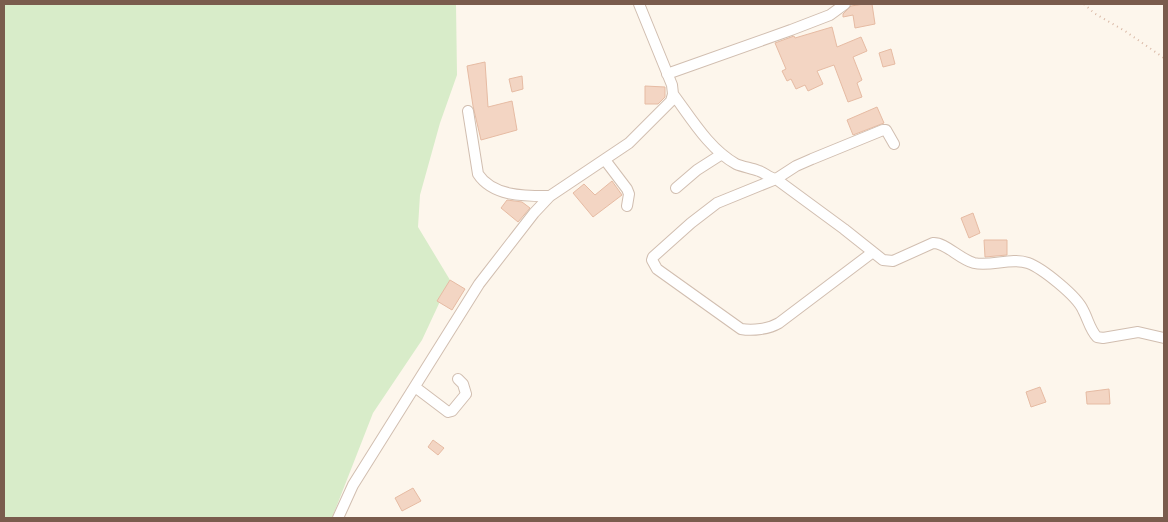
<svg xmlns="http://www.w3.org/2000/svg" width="1168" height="522" font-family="Jost,sans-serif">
  <rect width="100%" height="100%" fill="#fdf6ec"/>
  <path fill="#d8ecc9" d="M4 4H456L457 75 440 123 420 195 418 227 450 280 422 340 373 413 332 518H4Z"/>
  <path fill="#f3d5c3" stroke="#e6bba3" d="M864 4H872L875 24 855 28 853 15 843 17V14L851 6Z
    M832 27 837 47 861 37 867 51 853 57 862 80 857 83 862 97 848 102 834 65 817 71 823 84 808 91 805 85 796 89 791 79 787 81 782 71 786 69 775 43 794 36 795 38Z
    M891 49 895 64 883 67 879 53Z
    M485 62 488 107 512 101 517 130 481 140 473 106 467 66Z
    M522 76 523 89 512 92 509 79Z
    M645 86 665 87V97L658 104H645Z
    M877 107 884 123 853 135 847 120Z
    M612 181 622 195 593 217 573 193 584 184 595 195Z
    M507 200 522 202 530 208 518 222 501 208Z
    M973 213 980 233 969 238 961 218Z
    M984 240H1007V255L985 257Z
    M450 280 465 289 452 310 437 301Z
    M1040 387 1046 402 1031 407 1026 392Z
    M1109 389 1110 404H1087L1086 392Z
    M433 440 444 448 438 455 428 447Z
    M413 488 421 501 402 511 395 498Z"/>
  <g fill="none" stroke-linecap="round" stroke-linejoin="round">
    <defs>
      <path id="minor" d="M667 74 791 30 830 15 845 4
        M673 94C691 118 709 149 736 164 743 167 751 168 759 171 765 173 769 178 776 179L844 229 883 260 893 261 933 243C945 242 959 259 974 263 991 267 1011 257 1028 263 1042 268 1077 296 1083 310 1088 319 1090 330 1097 337L1103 338 1138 332 1164 338
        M468 111 478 174C493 197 526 196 550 196
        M605 160 627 189 629 194 627 206
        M676 188 697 170 722 154
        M873 252 779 323C769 329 753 331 741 329L657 269 652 260 653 257 691 223 717 203 776 179 796 166 812 159 883 130H886L894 144
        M415 387 448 412 452 411 466 394 463 384 458 379
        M338 518 353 485 479 284 534 213 550 196 629 143 671 101 673 94 672 85 639 4"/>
    </defs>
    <use href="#minor" stroke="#d1beb0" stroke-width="12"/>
    <path stroke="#d9b8a5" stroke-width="2" stroke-dasharray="1 4" stroke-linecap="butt" d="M1084 4 1094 13 1125 31 1164 58"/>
    <use href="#minor" stroke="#fff" stroke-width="10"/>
  </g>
  <rect width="1168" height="522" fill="none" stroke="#7a5c4d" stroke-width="10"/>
</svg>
